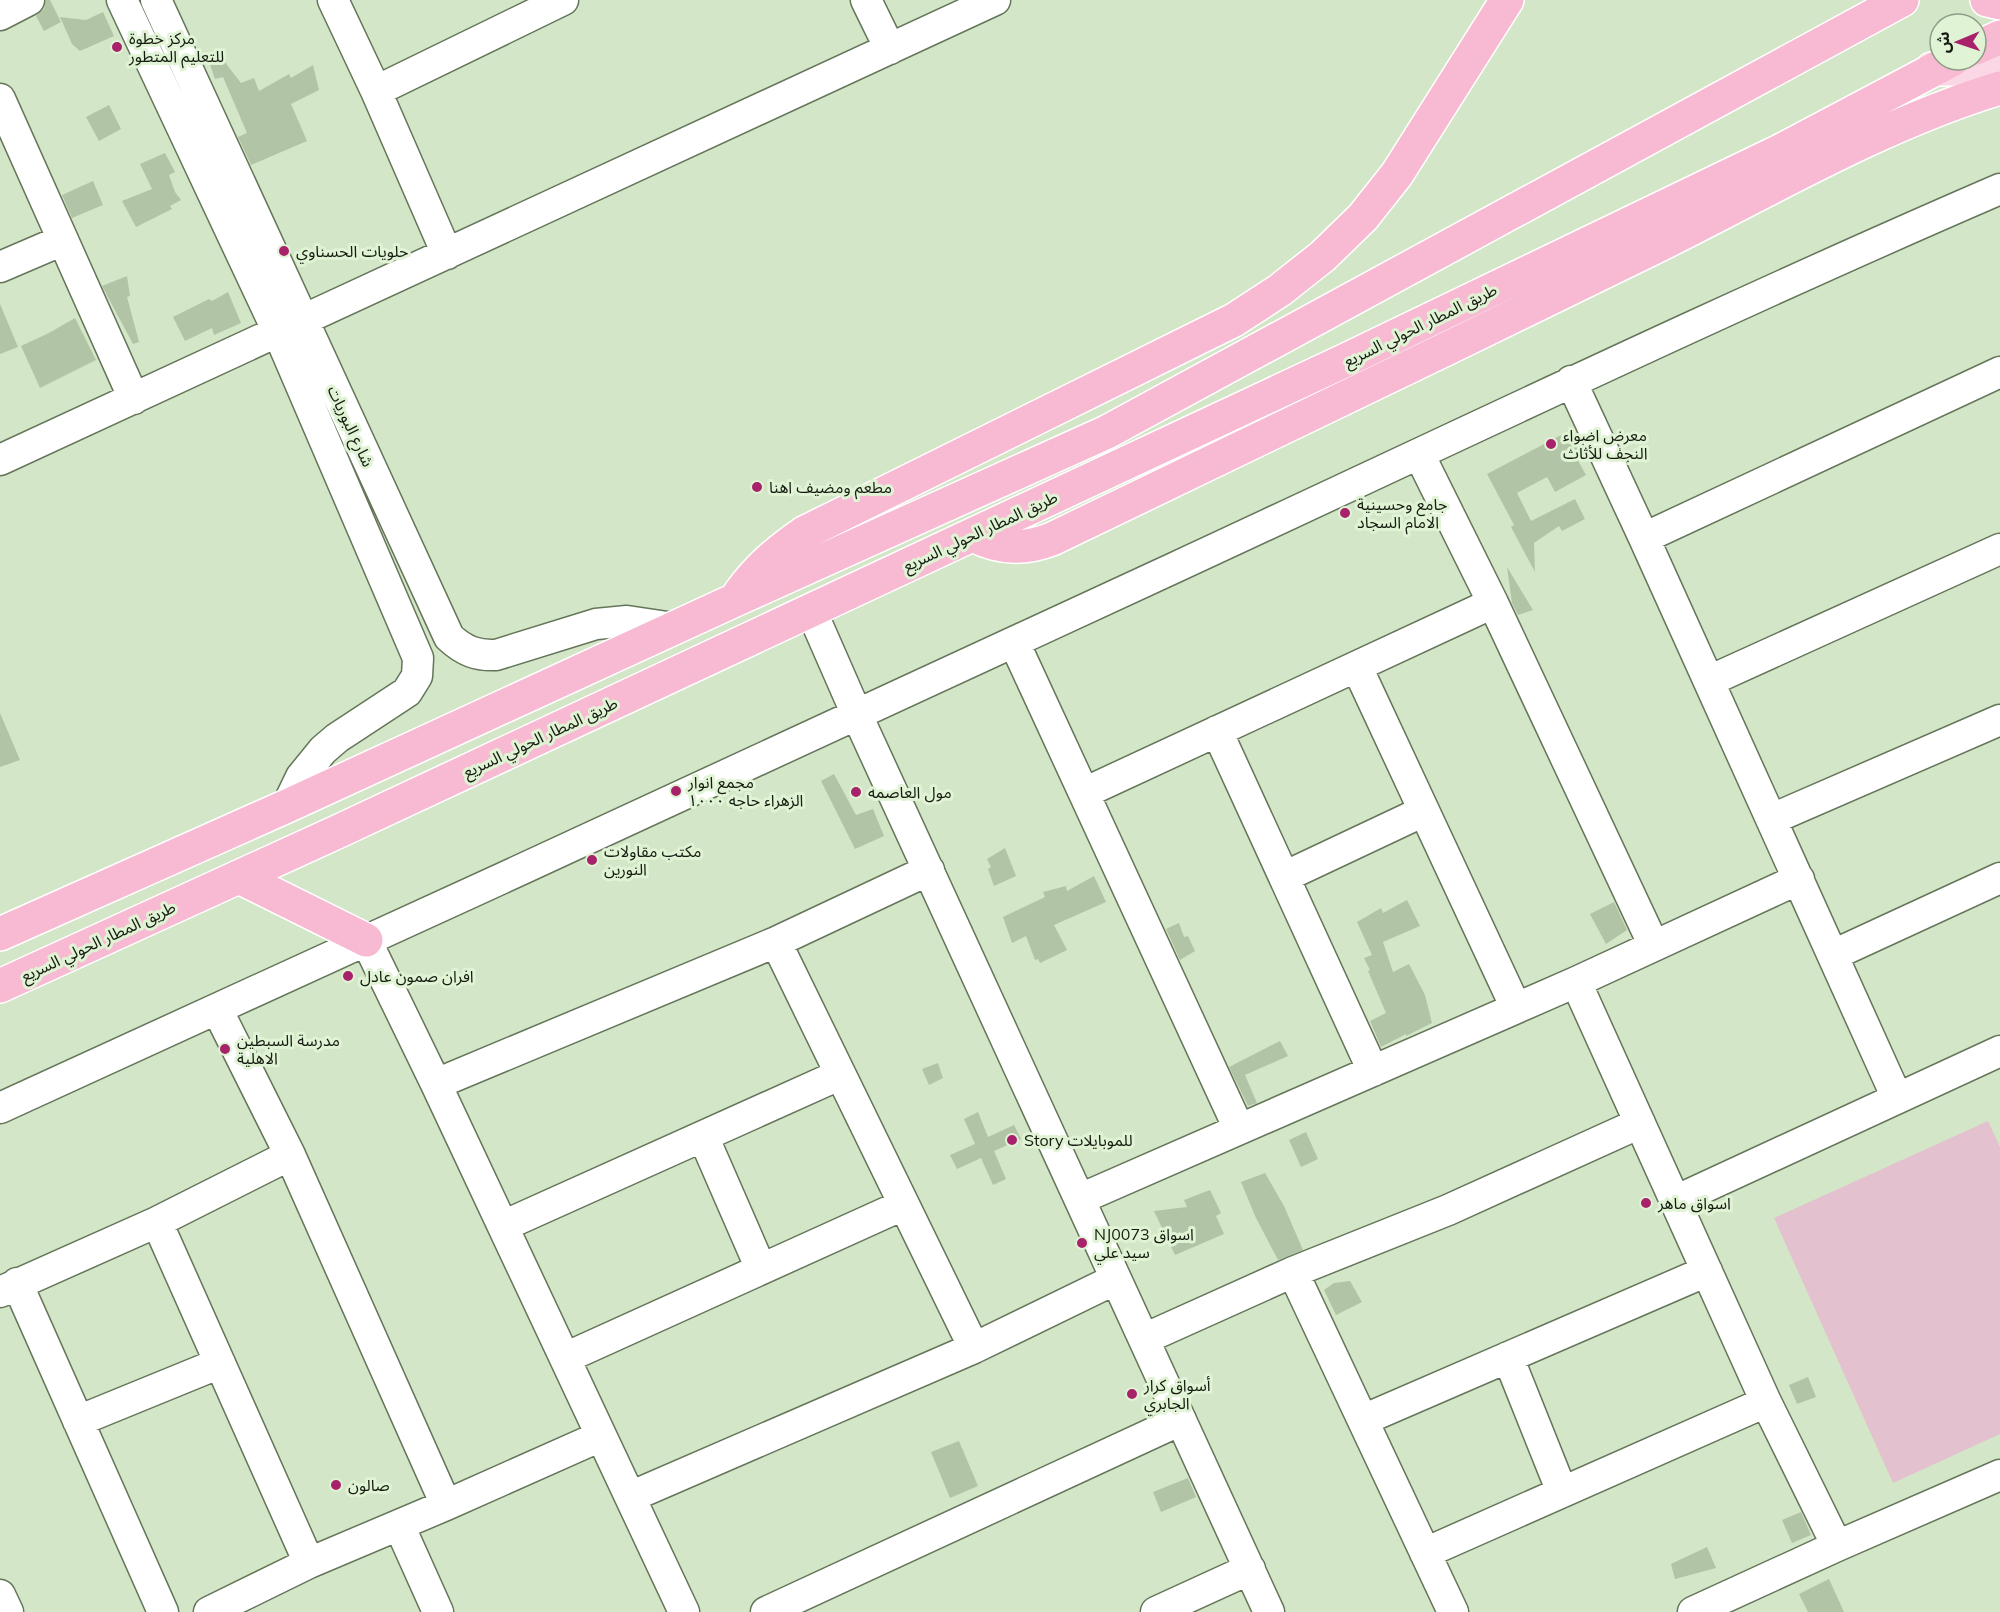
<svg xmlns="http://www.w3.org/2000/svg" width="2000" height="1612" font-family="Mulish,'Noto Sans Arabic',sans-serif">
  <rect width="100%" height="100%" fill="#d3e6c7"/>
  <path fill="#e4c1cf" d="M1988 1121 2000 1147V1434L1893 1483 1774 1218Z"/>
  <path fill="#b2c4a6" d="M46 0H50L61 22 44 31 36 16 44 9Z
    M103 12 114 36 80 51 72 44 60 17 86 20Z
    M222 53 227 65 241 83 254 78 259 91 289 74 291 78 313 65 319 90 291 104 307 141 251 165 238 137 247 133 223 77 215 79 208 59Z
    M109 105 121 129 99 141 86 117Z
    M165 153 175 172 169 175 175 192 181 200 170 206 172 209 136 227 122 201 152 189 140 164Z
    M93 181 103 205 72 218 62 195Z
    M127 276 130 296 127 297 139 342 133 344 102 286Z
    M228 292 241 323 214 335 212 328 185 341 173 317 209 299 212 301Z
    M0 304 18 347 0 354Z
    M75 318 96 360 40 388 21 346 49 333Z
    M1569 431 1580 455 1576 457 1586 475 1555 492 1547 477 1517 493 1531 521 1575 499 1585 519 1562 531 1559 526 1534 543 1535 572 1511 527 1514 525 1487 474Z
    M1507 567 1533 610 1518 615 1512 603Z
    M0 713 20 760 0 767Z
    M834 774 856 815 873 809 884 836 855 849 821 781Z
    M1005 848 1016 876 994 886 988 869 991 867 987 859Z
    M1094 876 1106 902 1054 925 1067 950 1040 963 1038 959 1035 960 1026 936 1012 943 1003 917 1045 897 1043 892 1066 886 1067 891Z
    M1407 900 1420 926 1383 942 1393 972 1409 964 1425 995 1432 1023 1406 1036V1034L1381 1047 1370 1021 1386 1013 1368 971 1370 970 1364 958 1372 955 1357 922 1381 908 1383 913Z
    M1614 902 1627 930 1606 944 1590 914Z
    M1179 923 1184 937 1188 936 1195 951 1180 960 1166 929Z
    M1280 1041 1288 1056 1245 1075 1257 1103 1248 1106 1229 1067Z
    M938 1063 943 1078 929 1085 922 1069Z
    M978 1112 988 1137 1014 1125 1021 1139 994 1151 1006 1179 993 1185 981 1158 957 1169 950 1155 975 1144 964 1119Z
    M1306 1132 1318 1159 1301 1167 1289 1140Z
    M1265 1173 1284 1206 1303 1250 1278 1260 1256 1218 1241 1182Z
    M1210 1190 1221 1213 1216 1216 1224 1234 1175 1255 1154 1211 1187 1207 1184 1200Z
    M1350 1281 1362 1302 1336 1315 1324 1290 1334 1283Z
    M1808 1377 1816 1397 1797 1404 1789 1385Z
    M959 1441 978 1486 950 1498 931 1452Z
    M1188 1478 1196 1497 1161 1512 1153 1492Z
    M1801 1512 1811 1535 1792 1543 1782 1520Z
    M1707 1547 1716 1568 1675 1579 1671 1564Z
    M1829 1579 1844 1612H1808L1799 1594Z"/>
  <g fill="none" stroke-linecap="round" stroke-linejoin="round">
    <defs>
      <path id="minor" d="M122 0 278 332 418 658 417 676 407 692 337 738 323 750 301 777 287 806
        M156 0 449 637C464 651 477 656 496 655L596 624 627 621 674 628
        M333 0 376 91 447 254
        M866 0 890 49
        M0 15 29 0
        M376 91 563 0
        M0 99 134 399
        M0 267 63 240
        M1571 381 1644 538 1897 1098
        M1419 454 1493 603 1654 946
        M0 460 995 0
        M1644 538 2000 372
        M811 610 857 715 1269 1612
        M1014 642 1239 1129
        M1357 667 1516 1008
        M1709 681 2000 549
        M1217 731 1373 1071
        M1084 793 1493 603
        M1772 819 2000 720
        M1284 877 1424 811
        M366 940 436 1084 684 1612
        M776 942 974 1348
        M1833 955 2000 878
        M1576 982 1766 1402 1837 1546
        M217 1009 290 1155 446 1505
        M436 1084 776 942 929 870
        M0 1108C393 929 784 749 1176 567 1450 440 1722 309 2000 189
        M703 1136 761 1269
        M1080 1199 1576 982 1799 879
        M1675 1201 2000 1051
        M157 1222 309 1563
        M503 1226 839 1075
        M1293 1272 1453 1612
        M17 1283 163 1612
        M0 1292 157 1222 290 1155
        M1144 1339 1293 1272 1448 1210 1640 1123
        M1508 1357 1562 1492
        M565 1358 903 1205
        M1363 1420 1707 1271
        M78 1421 220 1363
        M630 1497 974 1348 1116 1279
        M399 1525 438 1612
        M1425 1553 1766 1402
        M0 1595 8 1612
        M209 1612 309 1563 446 1505 601 1436
        M766 1612 1181 1420
        M1156 1612 1250 1569
        M1693 1612 1837 1546 2000 1475"/>
      <path id="major" d="M1932 69H2000"/>
      <path id="highway" d="M1987 0 2000 3
        M1976 48 2000 37
        M973 535C999 549 1024 550 1052 539 1252 442 1452 347 1651 249 1765 193 1878 125 2000 88
        M740 593C758 568 778 551 804 533L1234 320 1280 290 1323 256 1363 217 1397 174 1507 0
        M239 877 366 940
        M0 934 287 806 735 600 1107 432 1902 0
        M0 986 337 832 1346 360 1782 150 1952 60"/>
    </defs>
    <use href="#minor" stroke="#647559" stroke-width="33"/>
    <use href="#major" stroke="#fff" stroke-width="36"/>
    <use href="#highway" stroke="#fff" stroke-width="36"/>
    <use href="#minor" stroke="#fff" stroke-width="30"/>
    <use href="#major" stroke="#fbd6e5" stroke-width="33"/>
    <use href="#highway" stroke="#f8bad3" stroke-width="33"/>
  </g>
  <g fill="#a8226b" stroke="#e0f3d4" stroke-width="2">
    <circle cx="117" cy="47" r="6"/>
    <circle cx="284" cy="251" r="6"/>
    <circle cx="1551" cy="444" r="6"/>
    <circle cx="757" cy="487" r="6"/>
    <circle cx="1345" cy="513" r="6"/>
    <circle cx="676" cy="791" r="6"/>
    <circle cx="856" cy="792" r="6"/>
    <circle cx="592" cy="860" r="6"/>
    <circle cx="348" cy="976" r="6"/>
    <circle cx="225" cy="1049" r="6"/>
    <circle cx="1012" cy="1140" r="6"/>
    <circle cx="1646" cy="1203" r="6"/>
    <circle cx="1082" cy="1243" r="6"/>
    <circle cx="1132" cy="1394" r="6"/>
    <circle cx="336" cy="1485" r="6"/>
  </g>
  <g text-anchor="middle" stroke-width="6" stroke-linejoin="round" paint-order="stroke">
    <g font-size="16" fill="#151b10" stroke="#e0f3d4" text-anchor="start">
      <text x="129" y="44">مركز خطوة<tspan x="129" dy="18">للتعليم المتطور</tspan></text>
      <text x="296" y="257">حلويات الحسناوي</text>
      <text x="1563" y="441">معرض اضواء<tspan x="1563" dy="18">النجف للأثاث</tspan></text>
      <text x="769" y="493">مطعم ومضيف اهنا</text>
      <text x="1357" y="510">جامع وحسينية<tspan x="1357" dy="18">الامام السجاد</tspan></text>
      <text x="688" y="788">مجمع انوار<tspan x="688" dy="18">الزهراء حاجه ١٠٠٠</tspan></text>
      <text x="868" y="798">مول العاصمه</text>
      <text x="604" y="857">مكتب مقاولات<tspan x="604" dy="18">النورين</tspan></text>
      <text x="360" y="982">افران صمون عادل</text>
      <text x="237" y="1046">مدرسة السبطين<tspan x="237" dy="18">الاهلية</tspan></text>
      <text x="1024" y="1146">Story للموبايلات</text>
      <text x="1658" y="1209">اسواق ماهر</text>
      <text x="1094" y="1240">NJ0073 اسواق<tspan x="1094" dy="18">سيد علي</tspan></text>
      <text x="1144" y="1391">أسواق كرار<tspan x="1144" dy="18">الجابري</tspan></text>
      <text x="348" y="1491">صالون</text>
    </g>
    <g font-size="16" fill="#151b10" stroke="#e0f3d4">
      <text transform="translate(1420 325) rotate(-26)" y="6">طريق المطار الحولي السريع</text>
      <text transform="translate(351 426) rotate(65)" y="6">شارع البوريات</text>
      <text transform="translate(980 531) rotate(-25)" y="6">طريق المطار الحولي السريع</text>
      <text transform="translate(540 737) rotate(-25)" y="6">طريق المطار الحولي السريع</text>
      <text transform="translate(98 941) rotate(-25)" y="6">طريق المطار الحولي السريع</text>
    </g>
  </g>
  <g transform="translate(1958 42) rotate(268)"><circle r="28" fill="#e0f3d4" stroke="#8f9d86" stroke-width="1.5"/>
  <path d="M0-4.5L10 22L0 15L-10 22Z" fill="#a8226b"/>
  <text y="-9" font-size="16" font-weight="bold" text-anchor="middle" fill="#151b10">ش</text>
  </g>
</svg>
